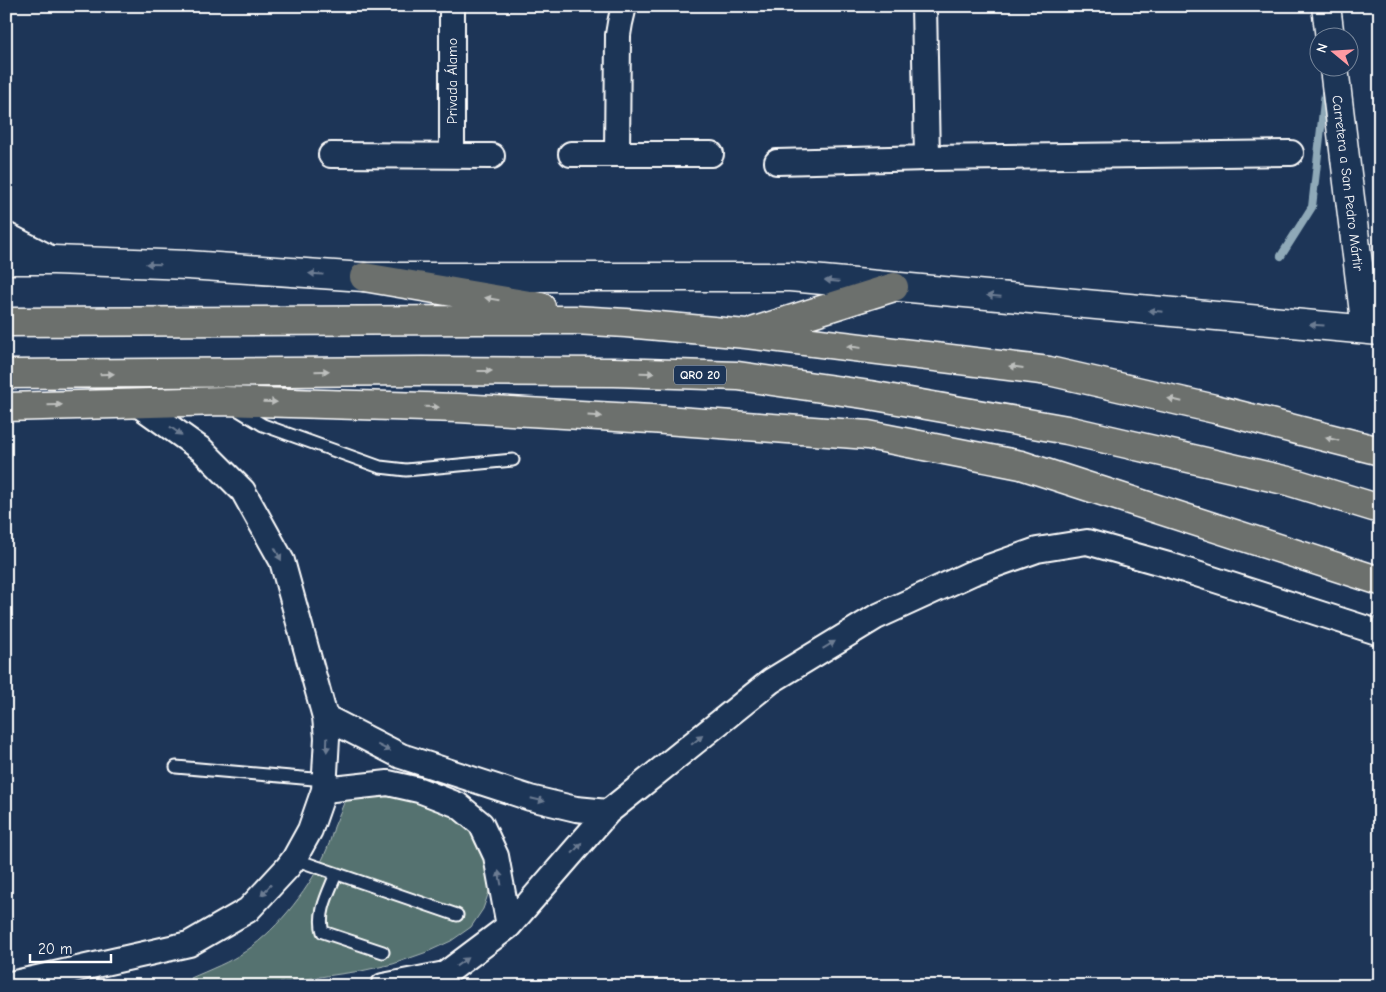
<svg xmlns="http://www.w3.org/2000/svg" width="1386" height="992" font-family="'Comic Neue',sans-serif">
  <rect width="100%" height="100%" fill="#1d3557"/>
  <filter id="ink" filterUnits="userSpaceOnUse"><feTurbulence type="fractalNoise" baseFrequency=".02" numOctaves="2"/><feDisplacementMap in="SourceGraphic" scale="10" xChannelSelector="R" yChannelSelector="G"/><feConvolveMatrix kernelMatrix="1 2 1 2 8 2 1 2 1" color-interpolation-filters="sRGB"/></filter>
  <g filter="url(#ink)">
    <path fill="#55726f" stroke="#aab8b7" d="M386 792 417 800 454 814 470 827 483 855 491 886 483 909 471 927 451 941 427 952 393 964 361 971 257 986H193L191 978C209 970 230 962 246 951 279 928 312 886 327 849 330 842 332 834 334 827 338 817 342 808 346 798Z"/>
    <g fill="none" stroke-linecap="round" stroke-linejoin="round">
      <path stroke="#8fa9b8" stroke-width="8" d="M1281 256 1312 207 1325 93"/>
      <defs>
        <path id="lane" d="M235 408 263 425 380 467 406 470 513 460
          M176 767 325 780
          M294 859 457 915
          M336 874C329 892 317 913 323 932L383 952"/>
        <path id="street" d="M452 6V155
          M924 6 927 158
          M571 154H711
          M617 154 618 35 620 23 624 6
          M331 155 492 156
          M777 162 927 158 1291 153
          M6 235 54 260
          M325 717 401 756 530 798 576 809 608 812
          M324 790 388 783 419 790 458 805 481 824 496 856 509 926
          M6 985 189 944 248 910 288 867 294 859 310 830 324 790 327 738 325 717 282 561 243 491 202 450 136 403
          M383 986 445 974 509 926 608 812 771 681 876 617 972 573 1037 550 1087 542 1172 566 1380 633"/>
        <path id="secondary" d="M1326 6 1330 38
          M1334 68 1366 329
          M6 260H54L188 265 364 277H790L1380 331"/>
        <path id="highway" d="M364 277 541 307
          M6 322 480 320H575L626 323 746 334 1049 371 1215 409 1380 451
          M755 331 894 287
          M6 374 422 371 614 372 738 376 870 395 1067 430 1288 481 1380 509
          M6 407 223 401 458 408 651 419 868 435 1021 465 1380 581"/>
      </defs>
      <use href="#lane" stroke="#fff" stroke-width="15"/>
      <use href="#street" stroke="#fff" stroke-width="28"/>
      <use href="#secondary" stroke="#fff" stroke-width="31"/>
      <use href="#highway" stroke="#fff" stroke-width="31"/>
      <use href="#lane" stroke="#1d3557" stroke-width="11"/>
      <use href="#street" stroke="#1d3557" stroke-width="24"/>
      <use href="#secondary" stroke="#1d3557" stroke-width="28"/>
      <use href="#highway" stroke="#6c706d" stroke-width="28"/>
    </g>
    <defs><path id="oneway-solid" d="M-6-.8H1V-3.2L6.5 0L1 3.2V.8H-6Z" transform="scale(1.25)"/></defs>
    <g fill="#6c7c92">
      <use href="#oneway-solid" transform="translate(153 264) rotate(-178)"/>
      <use href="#oneway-solid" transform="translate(316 274) rotate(-176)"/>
      <use href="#oneway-solid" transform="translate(832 281) rotate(-175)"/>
      <use href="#oneway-solid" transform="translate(994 296) rotate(-175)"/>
      <use href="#oneway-solid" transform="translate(1156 311) rotate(-175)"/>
      <use href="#oneway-solid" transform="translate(1317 325) rotate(-176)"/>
      <use href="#oneway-solid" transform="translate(176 431) rotate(36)"/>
      <use href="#oneway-solid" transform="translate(278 554) rotate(62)"/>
      <use href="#oneway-solid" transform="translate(829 645) rotate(-31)"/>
      <use href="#oneway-solid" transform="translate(697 740) rotate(-39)"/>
      <use href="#oneway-solid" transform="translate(327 745) rotate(92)"/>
      <use href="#oneway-solid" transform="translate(384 748) rotate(26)"/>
      <use href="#oneway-solid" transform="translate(538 800) rotate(13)"/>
      <use href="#oneway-solid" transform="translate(577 848) rotate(-49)"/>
      <use href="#oneway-solid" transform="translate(500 878) rotate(-101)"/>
      <use href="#oneway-solid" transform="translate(266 890) rotate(133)"/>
      <use href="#oneway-solid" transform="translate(462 962) rotate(-36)"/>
    </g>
    <g fill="#bdbfbd">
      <use href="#oneway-solid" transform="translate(492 299) rotate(-170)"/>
      <use href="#oneway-solid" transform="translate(854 347) rotate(-173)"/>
      <use href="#oneway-solid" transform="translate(1016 367) rotate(-173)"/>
      <use href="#oneway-solid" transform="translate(322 371) rotate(-1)"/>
      <use href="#oneway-solid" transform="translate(485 371)"/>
      <use href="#oneway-solid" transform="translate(647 373) rotate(2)"/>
      <use href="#oneway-solid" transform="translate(107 374) rotate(-1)"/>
      <use href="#oneway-solid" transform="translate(1175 400) rotate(-167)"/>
      <use href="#oneway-solid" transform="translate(270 402) rotate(2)"/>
      <use href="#oneway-solid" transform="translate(55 405) rotate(-2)"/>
      <use href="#oneway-solid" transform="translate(432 407) rotate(2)"/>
      <use href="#oneway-solid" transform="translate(595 416) rotate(3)"/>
      <use href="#oneway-solid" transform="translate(1332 439) rotate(-166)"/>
    </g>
  </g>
  <g text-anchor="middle" stroke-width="5" stroke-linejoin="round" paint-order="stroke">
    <rect fill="#1d3557" stroke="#bbc2cd" stroke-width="1" x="674" y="365.5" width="52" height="19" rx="4"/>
    <g font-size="12" font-weight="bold" fill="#fff">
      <text x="700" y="379">QRO 20</text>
    </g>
    <g font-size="14" fill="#fff" stroke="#1d3557">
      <text transform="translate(452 81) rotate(-90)" y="5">Privada Álamo</text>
      <text transform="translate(1348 183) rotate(83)" y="5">Carretera a San Pedro Mártir</text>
    </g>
  </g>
  <rect width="1386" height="992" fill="none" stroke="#1d3557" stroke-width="25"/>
  <rect x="12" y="12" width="1361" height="967" fill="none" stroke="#fff" stroke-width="2" filter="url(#ink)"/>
  <g transform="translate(1334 52) rotate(288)"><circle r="24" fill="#1d3557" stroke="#77869a"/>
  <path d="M0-4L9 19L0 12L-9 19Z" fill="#ff9aa2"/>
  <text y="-8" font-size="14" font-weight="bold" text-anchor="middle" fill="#ffffff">N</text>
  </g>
  <path d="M30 954v8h81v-8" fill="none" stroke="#ffffff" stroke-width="2.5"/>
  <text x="38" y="954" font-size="15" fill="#ffffff" stroke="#1d3557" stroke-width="4" paint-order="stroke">20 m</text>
</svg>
